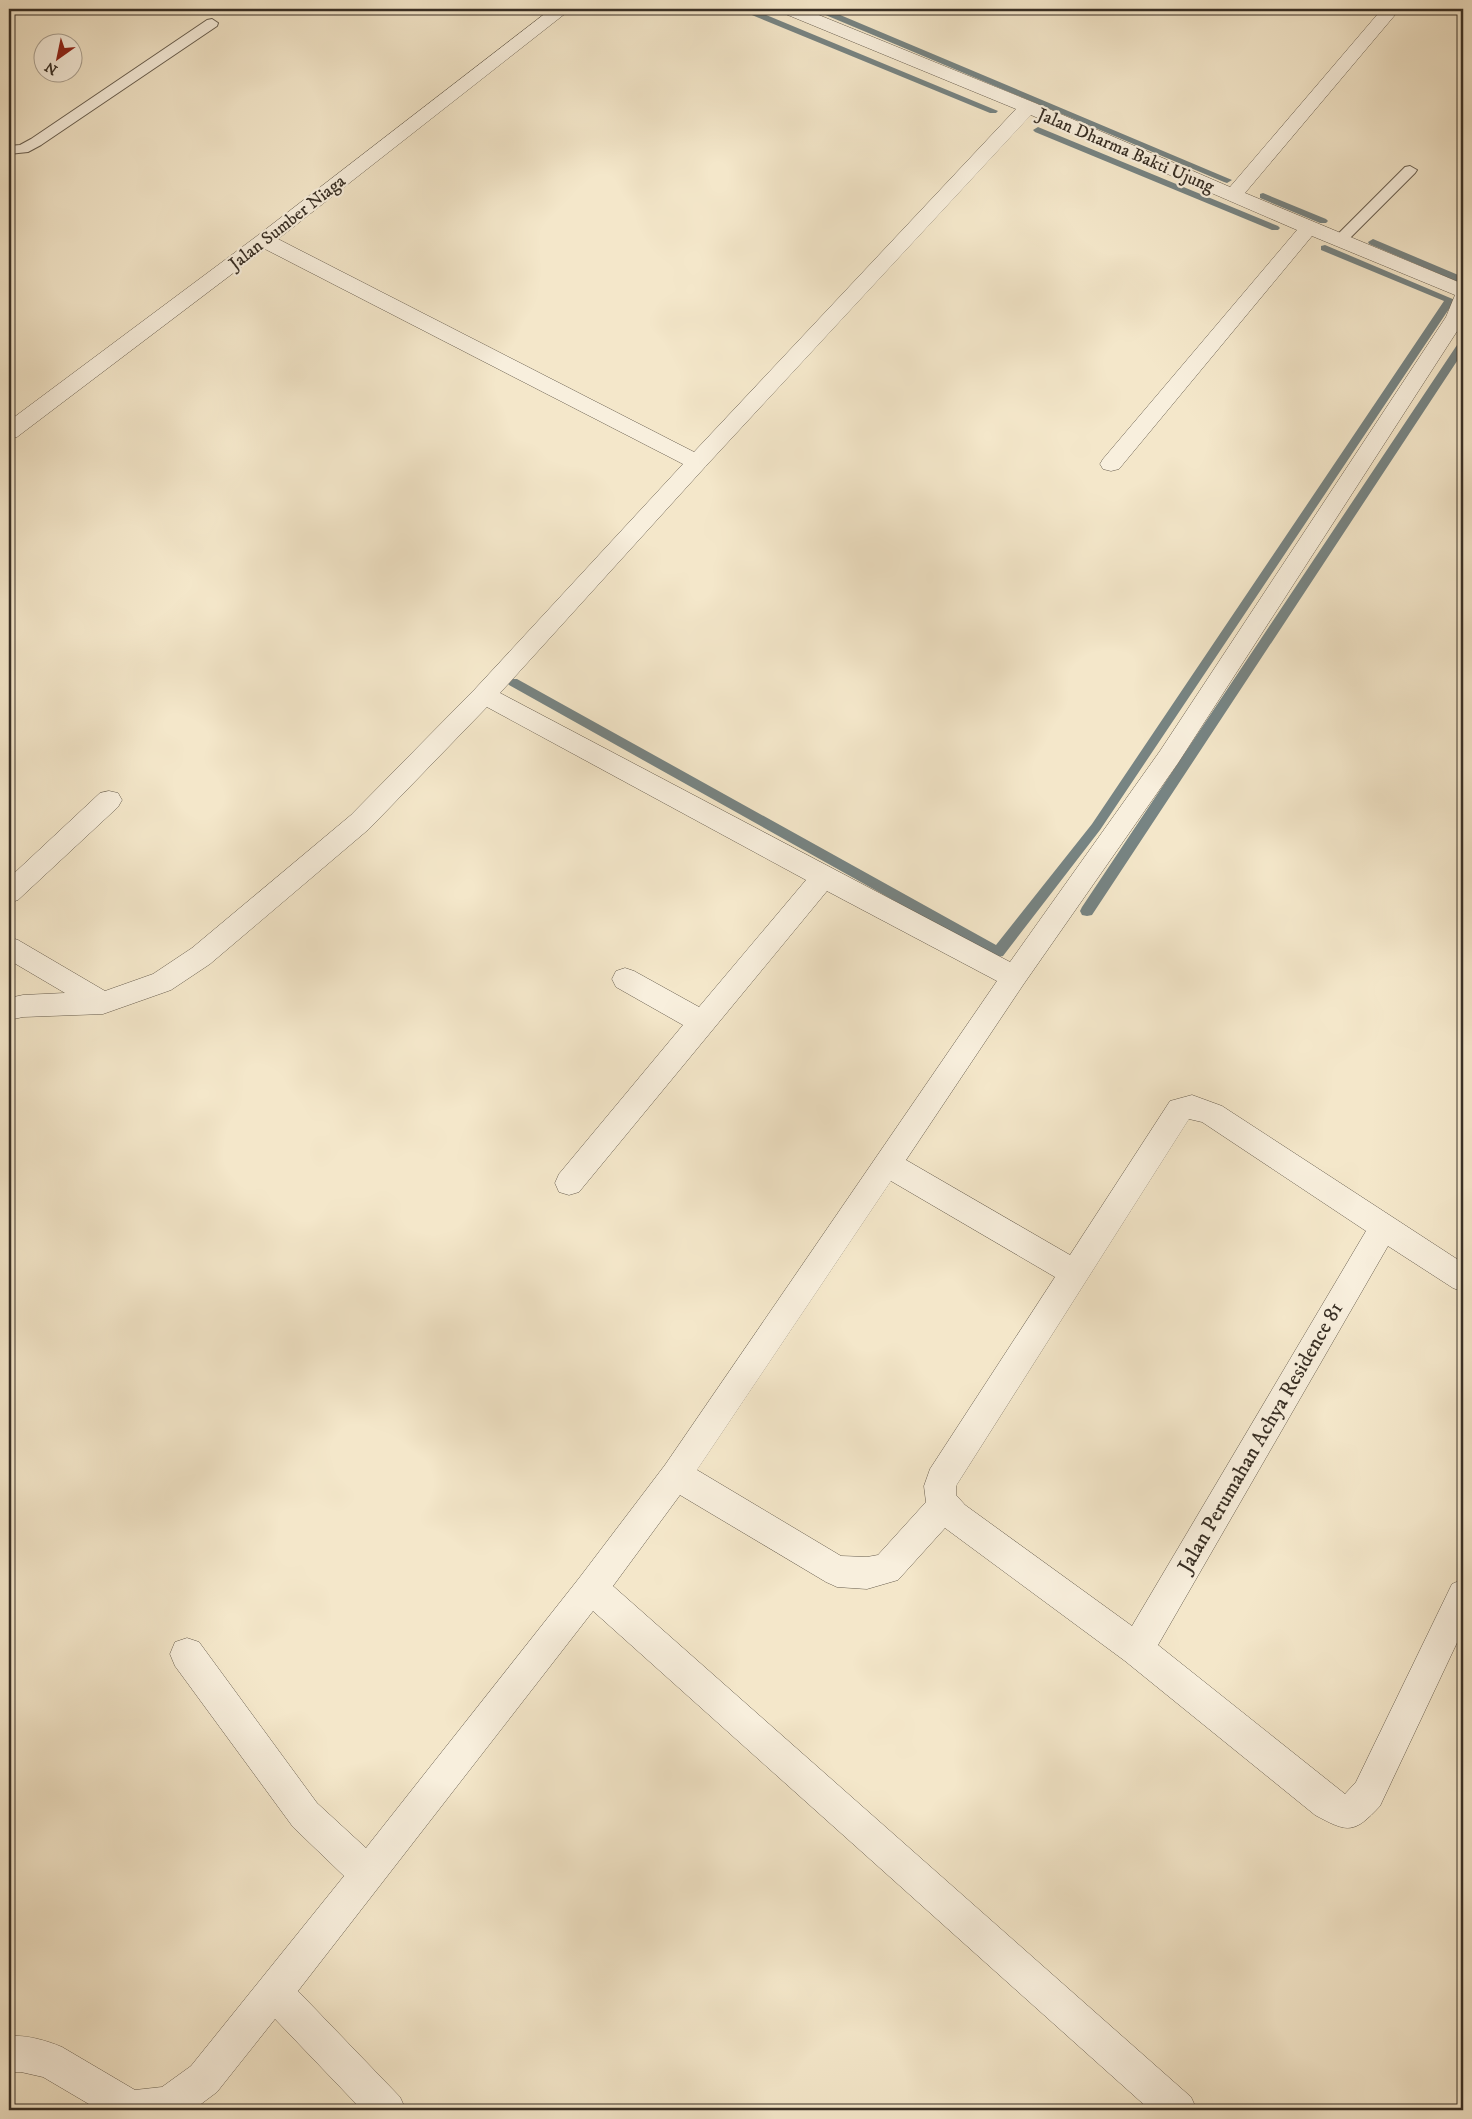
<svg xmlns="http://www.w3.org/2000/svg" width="1472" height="2119" font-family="'IM FELL DW Pica',serif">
  <rect width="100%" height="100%" fill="#f4e7ca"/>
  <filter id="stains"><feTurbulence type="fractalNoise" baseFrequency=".004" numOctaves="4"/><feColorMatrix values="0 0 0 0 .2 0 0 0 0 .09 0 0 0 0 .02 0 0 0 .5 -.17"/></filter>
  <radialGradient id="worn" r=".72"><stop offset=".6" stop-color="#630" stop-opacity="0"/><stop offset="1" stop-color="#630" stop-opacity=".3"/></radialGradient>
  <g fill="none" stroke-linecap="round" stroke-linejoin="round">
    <path fill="#778483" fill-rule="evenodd" d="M741 9H752L998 111 996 113H990L742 11Z
      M815 9H826L1232 180 1227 183 1224 182 816 11Z
      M1038 127 1278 226 1280 228 1278 230H1272L1035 132 1033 130Z
      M1263 193 1326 219 1328 221 1326 223H1320L1260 198V194Z
      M1373 239 1463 277V284L1369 244 1368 242Z
      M1325 245 1455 300 1100 830 1003 956 998 957 993 956 509 685 507 682 509 679H517L996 945 1092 824 1444 301 1321 250V246Z
      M1463 341V352L1092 915 1087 916 1082 915 1080 911 1082 907 1459 342Z"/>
    <defs>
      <path id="lane" d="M212 19 218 23 217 26 41 145 28 152 9 154V146L20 145 31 139 207 20Z
        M1410 166 1417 170 1415 173 1345 243H1335L1333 240 1335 237 1405 167Z"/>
      <path id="street" d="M551 9H571L278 239 694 452 1016 109 783 13 780 9H804L1035 103 1230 187 1382 9H1400L1245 193 1463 284V322L1178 763 1023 985 906 1160 1070 1255 1170 1101 1192 1095 1222 1106 1463 1263V1292L1453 1288 1388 1246 1158 1645 1345 1794 1356 1782 1452 1584 1463 1579V1630L1380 1806C1354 1834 1348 1833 1315 1815L1125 1661 945 1528 898 1580 867 1589 837 1587 826 1582 680 1495 613 1586 1191 2097 1197 2110H1150L593 1611 298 1991 400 2097 406 2110H362L275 2019 217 2092 193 2110H99L43 2077 21 2072H9V2036C27 2035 45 2040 62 2047L135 2090 162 2087 191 2066 344 1876 293 1827 175 1666 170 1654 175 1642 187 1638 199 1642 317 1803 366 1848 580 1577 665 1465 997 981 827 891 579 1192 569 1195 559 1192 555 1183 559 1174 683 1025 616 987 612 979 616 971 625 968 634 971 699 1007 806 880 487 707 369 829 210 964 171 990 103 1014 23 1017 9 1020V998L23 995 65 993 9 960V937L18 940 105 991 153 974 192 948 351 815 475 689 683 464 265 249 17 437 9 439V421L257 236ZM1031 115 1297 230 1103 459 1100 464 1103 469 1111 471 1119 469 1312 236 1455 295 1446 317 1160 751 1010 962 500 693 705 467ZM1189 1119 1202 1122 1366 1231 1132 1626 965 1505 956 1495V1486ZM891 1181 1055 1277 930 1469 924 1486 926 1502 878 1555 867 1557 841 1556 697 1470Z
        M109 791 118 793 122 800 118 807 18 900 9 903V878L100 793Z"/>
    </defs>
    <use href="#lane" stroke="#675d4e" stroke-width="2"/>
    <use href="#street" stroke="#675d4e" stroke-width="1"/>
    <use href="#lane" fill="#f8efdd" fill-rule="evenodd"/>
    <use href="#street" fill="#f8efdd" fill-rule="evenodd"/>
  </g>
  <g text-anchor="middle" stroke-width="4.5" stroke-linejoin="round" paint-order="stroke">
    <g font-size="18" fill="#382f25" stroke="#f8efdd">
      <text transform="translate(1126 150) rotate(23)" y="6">Jalan Dharma Bakti Ujung</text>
      <text transform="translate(287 222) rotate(-38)" y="6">Jalan Sumber Niaga</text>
    </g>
    <g font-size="21" fill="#382f25" stroke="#f8efdd">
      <text transform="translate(1260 1437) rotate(-60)" y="7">Jalan Perumahan Achya Residence 81</text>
    </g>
  </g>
  <rect width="1472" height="2119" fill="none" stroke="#f4e7ca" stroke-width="30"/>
  <rect x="10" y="10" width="1452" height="2099" fill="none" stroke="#382f25" stroke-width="2.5"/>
  <rect x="15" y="15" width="1442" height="2089" fill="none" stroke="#382f25"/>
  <g transform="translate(58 58) rotate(213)"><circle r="24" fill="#f8efdd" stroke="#aba293"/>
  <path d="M0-4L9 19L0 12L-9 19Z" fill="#8f2418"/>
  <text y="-8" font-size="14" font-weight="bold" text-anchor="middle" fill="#382f25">N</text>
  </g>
  <rect width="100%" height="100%" filter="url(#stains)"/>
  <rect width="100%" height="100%" fill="url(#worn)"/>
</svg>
